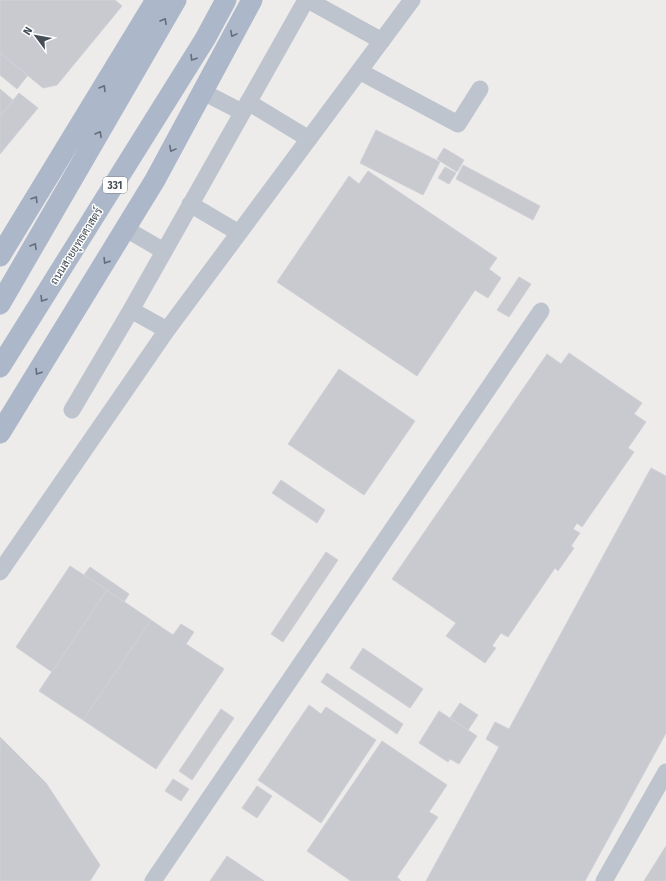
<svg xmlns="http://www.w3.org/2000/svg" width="666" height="881" font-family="'Fira Sans',Sarabun,sans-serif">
  <rect width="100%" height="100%" fill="#eeebeb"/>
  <path fill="#c8cad0" stroke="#cfd1d7" d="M0 0H115L122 6 57 85 43 88 0 53Z
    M0 53 28 75 17 89 0 75Z
    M0 89 13 100 0 116Z
    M19 93 38 108 0 154V116Z
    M376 130 440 162 423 195 360 163Z
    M444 148 464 160 457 172 437 159Z
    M463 165 540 206 533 220 456 179Z
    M445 167 456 173 449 184 438 178Z
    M368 171 497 258 489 269 501 278 488 298 475 290 417 376 277 282 349 176 359 184Z
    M519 277 531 284 509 317 497 310Z
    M569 353 642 403 634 414 646 422 628 448 634 452 582 527 577 523 573 529 580 533 571 546 574 548 558 571 555 568 508 637 501 633 492 646 496 648 485 663 446 636 456 623 392 579 547 354 561 364Z
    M339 369 415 421 364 495 288 444Z
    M651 468 666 476V733L585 881H426L499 747 486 739 495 722 509 729Z
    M281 480 325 510 317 523 272 493Z
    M326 552 338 560 283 642 271 634Z
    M70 566 107 590 52 672 16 647Z
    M90 567 129 594 124 602 84 575Z
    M107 590 151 620 83 720 39 691Z
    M151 620 173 635 181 624 194 632 186 644 224 669 156 769 83 720Z
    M363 648 423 689 410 708 350 668Z
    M327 673 403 724 397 734 321 682Z
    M460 703 478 715 468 730 450 718Z
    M309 705 321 714 326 707 376 740 321 823 258 780Z
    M221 709 234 718 192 780 179 771Z
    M439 711 477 736 459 764 450 759 448 762 419 743Z
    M0 737 46 783 100 865 90 881H0Z
    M382 741 447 785 429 812 438 817 397 877 401 881H351L307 851Z
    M173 779 189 789 181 801 165 791Z
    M257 786 272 796 257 818 242 808Z
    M666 846V881H644Z
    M227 856 264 881H210Z"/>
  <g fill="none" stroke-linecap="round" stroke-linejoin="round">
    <path stroke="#bdc4cd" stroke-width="17" d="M308 0 382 41
      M359 71 458 124 480 89
      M203 92 242 112
      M248 102 309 139
      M190 204 239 233
      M126 229 164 251
      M131 310 167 330
      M72 410 131 310 306 0
      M0 572 167 330 412 0
      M153 881 541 311
      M604 881 666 772"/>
    <path stroke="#acb8c9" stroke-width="21" d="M0 256 156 0
      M0 304 176 0
      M0 367 205 39 226 0
      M0 433 155 180 252 0"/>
  </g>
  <defs><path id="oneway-chevron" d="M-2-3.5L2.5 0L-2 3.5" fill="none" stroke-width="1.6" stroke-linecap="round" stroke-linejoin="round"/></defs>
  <g stroke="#646d79">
    <use href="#oneway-chevron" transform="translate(164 21) rotate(-60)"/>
    <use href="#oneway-chevron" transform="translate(233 34) rotate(118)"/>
    <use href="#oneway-chevron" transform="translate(193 58) rotate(122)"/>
    <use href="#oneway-chevron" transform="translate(103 88) rotate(-59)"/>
    <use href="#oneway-chevron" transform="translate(99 134) rotate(-60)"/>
    <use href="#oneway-chevron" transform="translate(172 149) rotate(118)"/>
    <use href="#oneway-chevron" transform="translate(35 199) rotate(-58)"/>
    <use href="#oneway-chevron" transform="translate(34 246) rotate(-60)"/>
    <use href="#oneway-chevron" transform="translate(106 261) rotate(122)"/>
    <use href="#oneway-chevron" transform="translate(43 299) rotate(122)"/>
    <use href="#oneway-chevron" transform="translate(38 372) rotate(122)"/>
  </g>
  <g text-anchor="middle" stroke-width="3" stroke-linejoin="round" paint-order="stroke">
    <rect fill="#fff" stroke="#7d8289" stroke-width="1" x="103" y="177" width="24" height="16" rx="3"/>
    <g font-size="10" font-weight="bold" fill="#454d57">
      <text x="115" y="189">331</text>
    </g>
    <g font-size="11" fill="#454d57" stroke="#fff">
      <text transform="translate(76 246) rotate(-58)" y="4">ถนนสายยุทธศาสตร์</text>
    </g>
  </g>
  <g transform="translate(36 36) rotate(302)" stroke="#ffffff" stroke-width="3" paint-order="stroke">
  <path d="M0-3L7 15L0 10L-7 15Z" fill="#454d57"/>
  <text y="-6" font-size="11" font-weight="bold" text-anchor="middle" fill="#454d57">N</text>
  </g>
</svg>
